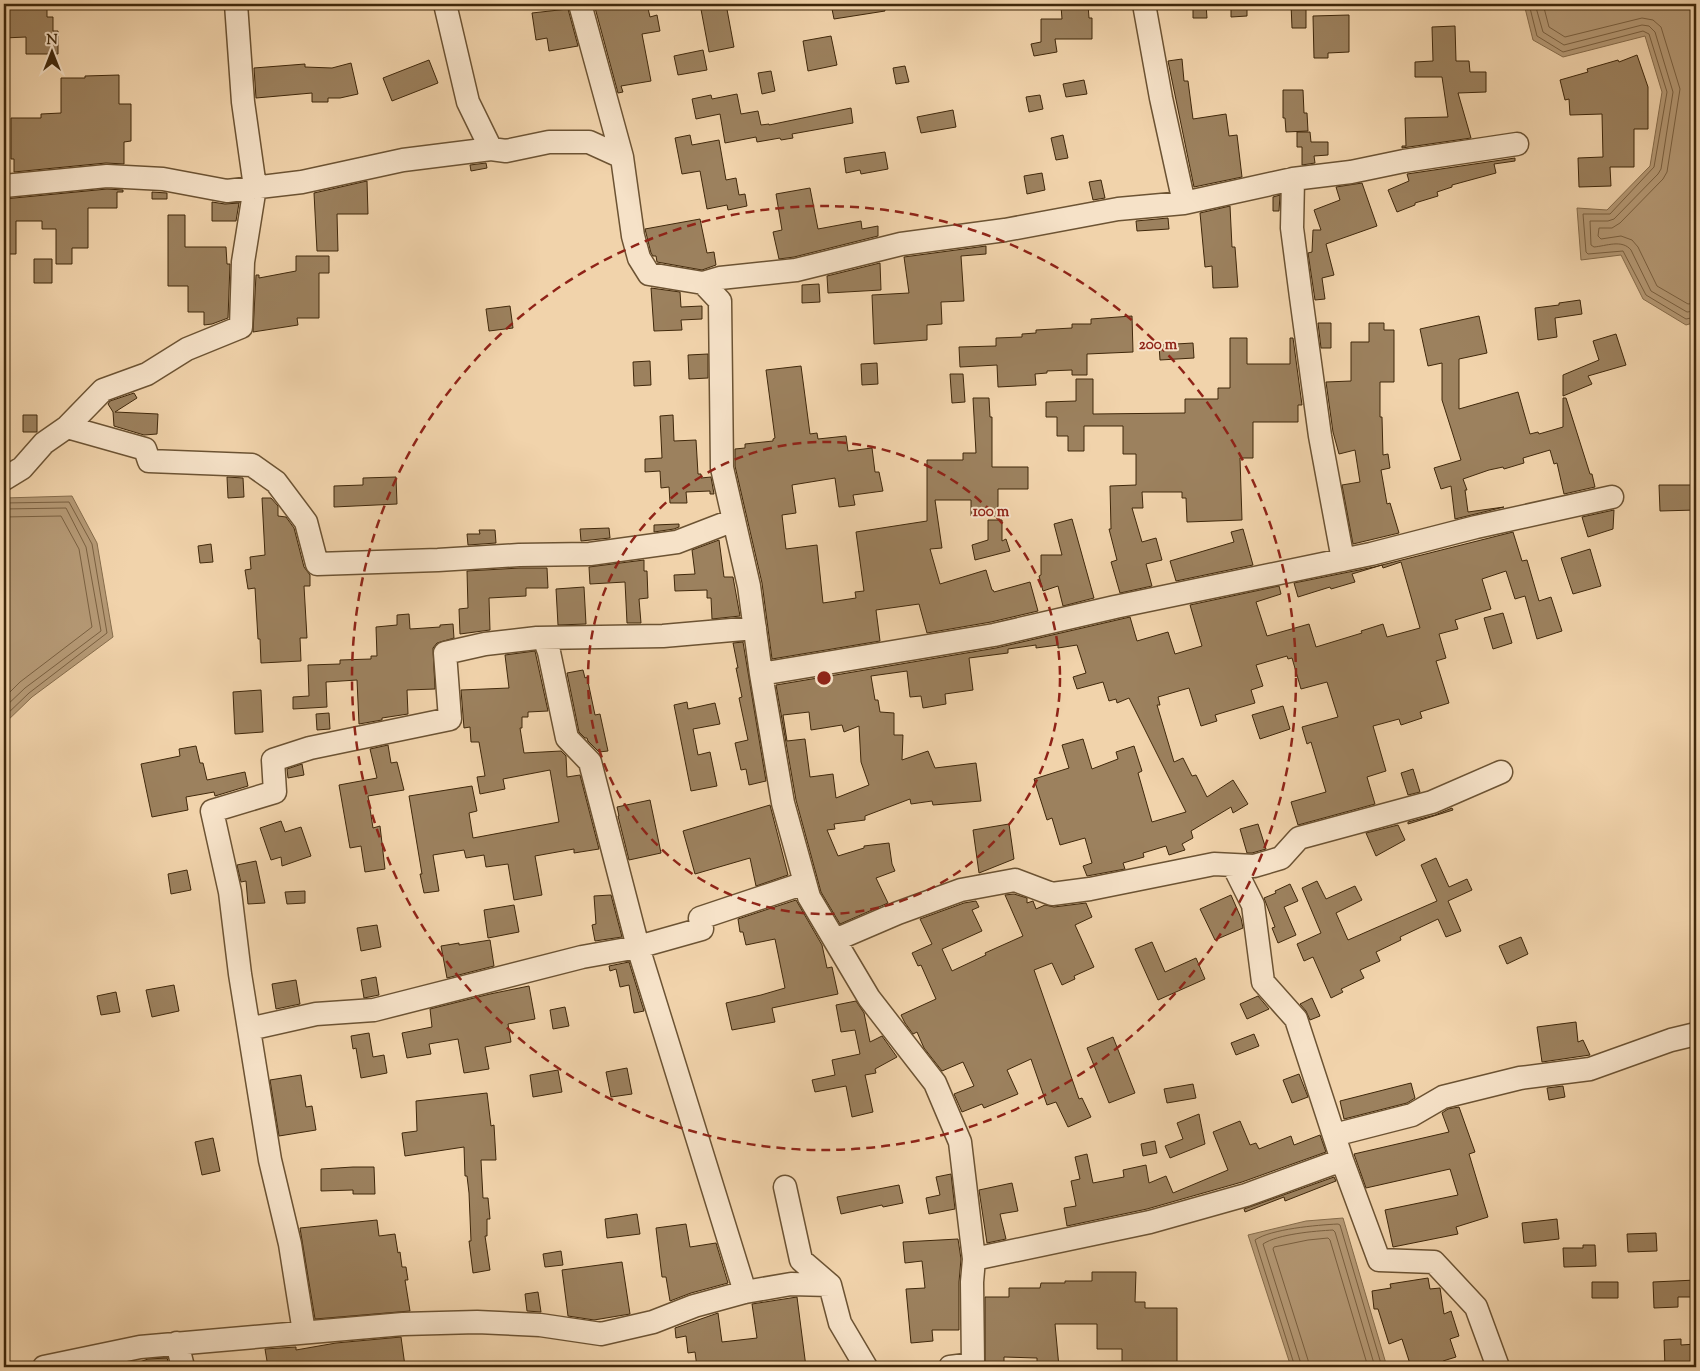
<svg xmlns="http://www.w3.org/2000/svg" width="1700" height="1371" font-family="'Sorts Mill Goudy',serif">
  <rect width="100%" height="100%" fill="#f1d3ab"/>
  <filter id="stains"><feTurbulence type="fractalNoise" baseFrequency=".004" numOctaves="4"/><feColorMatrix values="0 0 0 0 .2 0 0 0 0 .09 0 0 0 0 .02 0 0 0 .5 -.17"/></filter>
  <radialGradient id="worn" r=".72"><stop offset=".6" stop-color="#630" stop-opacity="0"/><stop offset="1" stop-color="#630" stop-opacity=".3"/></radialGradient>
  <path fill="#b59975" stroke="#866c4b" d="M1524 4H1696V322L1686 325 1643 299 1621 255 1581 260 1577 208 1607 210 1650 166 1662 92 1645 36 1563 57 1533 40Z
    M72 496 97 543 113 637 32 697 4 724V498Z
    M1343 1218 1387 1367H1291L1248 1235 1306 1221Z"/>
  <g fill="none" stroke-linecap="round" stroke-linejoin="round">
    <path stroke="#7a6040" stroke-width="1" d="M1529 4 1537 36 1563 52 1643 31 1649 34 1667 92 1654 167 1610 214H1583L1586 252 1588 254 1623 251 1646 295 1686 319 1696 317
      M1535 4 1543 32 1564 45 1642 25 1649 26 1655 32 1673 92 1661 169 1658 174 1614 219 1608 221H1590L1591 245 1594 247C1606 246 1622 239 1631 250L1651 291 1687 312 1696 311
      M1543 4 1549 27 1565 37 1642 18 1653 20 1661 27 1680 89 1667 172 1663 179 1620 223 1612 228H1599L1598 236 1601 239 1621 236 1632 240 1638 247 1657 286 1688 304 1696 303
      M4 503 69 502 92 544 107 633 29 693 4 717
      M4 509 66 508 86 547 101 631 25 688 4 708
      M4 517 61 516 79 549 92 627 20 682 4 698
      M1295 1367 1255 1240C1271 1229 1317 1225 1338 1224L1340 1225 1382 1367
      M1302 1367 1263 1244C1278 1234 1315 1231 1333 1230L1335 1232 1375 1367
      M1309 1367 1308 1360 1273 1249 1274 1247 1308 1240 1328 1238 1330 1240 1368 1367"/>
  </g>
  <path fill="#9c815e" stroke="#40280b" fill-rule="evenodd" d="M4 4 47 5V17H53V31H58V54H26V37L4 38Z
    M594 4H647L650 17 657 15 660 31 642 34 651 81 621 86 623 92 618 93Z
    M700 4H726L734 47 709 52Z
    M831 4H884L885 11 834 19Z
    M1088 4 1089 18H1092V39H1055L1057 52 1034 56 1031 44 1041 42V19H1062L1061 6Z
    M1193 4H1206L1207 18H1193Z
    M1231 4H1247V16L1231 17Z
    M1291 4H1306V28H1292Z
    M568 9 578 46 549 51 547 38 536 40 532 13Z
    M1349 15V52L1328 53V58H1314L1313 16Z
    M1455 26 1456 61H1469L1470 72H1486V92L1458 93 1471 138 1402 148V146H1406L1405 118 1448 117 1442 77H1415V62L1433 61 1432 27Z
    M831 36 837 65 808 71 803 41Z
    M703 50 707 70 678 75 674 56Z
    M1637 55 1648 87V129H1634V167H1610L1611 186 1579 187 1578 158 1603 157 1602 114 1570 115 1569 99 1565 100 1560 80 1588 72 1587 69 1618 60 1619 62Z
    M1182 59 1184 81H1188L1193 119 1226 114 1229 136 1237 135 1242 177 1194 187 1168 61Z
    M429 60 438 83 392 101 383 78Z
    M351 63 358 94 340 98H328V102H312V93L256 98 254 68 305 64V67L332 68Z
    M905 66 909 82 896 84 893 68Z
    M771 71 775 91 762 94 758 73Z
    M119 75V104H131V141L124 142V164L106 163 14 172V159H11V118H41V114L61 113V78H85V76Z
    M1084 80 1087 94 1066 97 1063 84Z
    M1283 90H1303L1304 113H1307L1308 131 1286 132 1285 118H1283Z
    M737 94 741 114 758 111 761 125 769 124V125L851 108 853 123 792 134 793 138 781 140 780 138 757 142 756 137 725 143 720 114 696 119 692 99 711 95 712 99Z
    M1040 95 1043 109 1029 112 1026 97Z
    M953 110 956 127 921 133 917 117Z
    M1297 132H1310L1311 142H1328V155L1314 156 1315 163 1302 165V147H1297Z
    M690 135 692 145 719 140 726 180 736 178 739 195 745 194 747 206 728 210 727 205 707 209 700 171 682 174 675 138Z
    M1063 135 1068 158 1056 160 1051 138Z
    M885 152 888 169 861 174 860 170 846 173 844 158Z
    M1515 158V161L1494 164 1496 173 1452 185V187L1437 192 1438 196 1415 203V205L1397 212 1388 190 1409 181 1407 174Z
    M486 163 487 168 471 171 470 165Z
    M1042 173 1045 190 1027 194 1024 176Z
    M1101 180 1105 198 1093 200 1089 182Z
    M367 181 368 214H337L338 251H317L314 193Z
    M1362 183 1377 226 1326 244 1334 275 1322 278 1325 299 1315 300 1308 253 1312 252 1313 230H1321L1314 210 1340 200 1336 187Z
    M810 188 818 229 861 221 862 229 878 226V236L794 257 779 259 773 232 782 230 776 194Z
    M107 189 123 190V192H117V208H88V248H72V264H56V229H42V221H16V254H4V199Z
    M152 192 167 193V199H152Z
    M1280 195 1279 211H1273V197Z
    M212 202 225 204 239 203 236 221H212Z
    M1230 206 1232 247H1235L1238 287 1213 288 1212 266 1205 267 1200 213Z
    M168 215H185V247H226L227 264H230L228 318 212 324 204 325V312H188V286H168Z
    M1168 218 1169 229 1137 231 1136 221Z
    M700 219 707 253 714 252 716 265 702 270 657 262 656 256H653L651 253 645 229Z
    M986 246V254L961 256 964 301 941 302 942 324 927 325V340L874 344 872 295 909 293 904 257Z
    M296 256H329V273H319V318H297L298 325 253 332 256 275H259V278L296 271Z
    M34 259H52V283H34Z
    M880 263 881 290 828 293 827 276Z
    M819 284 820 302 802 303V285Z
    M651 288 680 292 681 307 702 306V319L681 320 682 330 654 331Z
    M1580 300 1582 314 1555 318 1557 337 1538 340 1535 308 1559 305V303Z
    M510 306 513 328 489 331 486 309Z
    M1132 316 1133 352 1087 354V375H1072V370L1047 371V373L1035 374 1036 385 998 387 997 365 960 367 959 347 996 346V338L1022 337V334L1036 333V330L1072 328V324H1091V319Z
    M1479 316 1487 353 1459 359V409L1518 392 1530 434 1538 432 1539 434 1563 427V398H1566L1590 474H1592L1595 487 1564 494 1557 463 1554 464 1550 450 1523 458 1524 463 1504 469 1503 467 1489 470 1463 479 1467 490H1465L1468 512 1504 507 1455 519 1451 486 1441 489 1434 468 1461 460 1442 400V363L1428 366 1420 329Z
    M1318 323H1331V348H1321Z
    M1369 323H1384V330H1394V382H1380V417H1382L1383 455 1388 454 1390 468 1381 470 1387 504 1390 503 1399 533 1353 544 1342 485 1360 482 1355 450 1339 454 1333 432 1326 382 1351 381V342H1369Z
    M1616 334 1626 365 1588 376 1592 384 1563 396V375L1599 360 1593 341Z
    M1230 338H1247V364H1290V338H1293L1302 405H1298V422H1253V458H1240L1242 520 1187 522 1186 498H1182V492H1142L1143 508H1132L1142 542 1156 538 1162 560 1146 564 1152 586 1120 593 1111 562 1117 560 1109 529H1111L1110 486 1136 485V454H1123V426H1084V451H1068V436H1057V417H1046V402L1076 401V379H1093V414L1185 413V399H1218V388H1230Z
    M1193 343 1194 358 1160 360 1159 345Z
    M708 354V378L689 379 688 355Z
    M650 361 651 385 634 386 633 362Z
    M877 363 878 384 862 385 861 364Z
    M801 366 810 434 817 433 818 439 846 436 848 451 872 448 875 472H879L883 491 853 495 855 505 839 507 835 478 792 485 796 513 782 515 786 549 817 545 823 603 856 598 855 592 864 591 856 532 927 521V460H963V453H976L973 398H989L990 417H992V467H1028V489H998V516H971V500H935L942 548 930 549 940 584 986 570 992 590H993L994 592 1030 582 1038 611 991 622 927 633 919 604 876 610 880 641 772 659 762 583 735 466V449L745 448V444L773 441V439L775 438 766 370Z
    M950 374H963L965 402 952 403Z
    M134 393 137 398 115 412 158 414 157 434 144 435 114 426 113 412 108 404 110 401Z
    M23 415H37V432H23Z
    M673 415 674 441 696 440 698 474H701V478L711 477 714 494H710V491L686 492 687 503H670L669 487 661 488 660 471 645 472V459L662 458 660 416Z
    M227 477 243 478 244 497 228 498Z
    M396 477 397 504 334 507V486L363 485V478Z
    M1659 485H1696V510L1660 511Z
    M262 498H271L278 506V516L286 517 294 528 304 567 310 575V586H304L307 638H300L301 661 261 663 260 639H258L255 588 248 589 245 570 251 569 250 557 265 555Z
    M1614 510 1613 529 1588 537 1582 517Z
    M1072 519 1094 598 1063 606 1058 586 1043 591 1039 576 1041 575V555H1062L1054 524Z
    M988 520H1002V541L1006 539 1010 551 975 560 972 545 988 540Z
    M679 524V527L674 529 654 532V525Z
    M609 528 610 538 581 541 580 529Z
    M1243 529 1253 565 1176 581 1170 561 1234 542 1231 532Z
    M479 530H495L496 543 468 545 467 534H480Z
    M1513 532 1522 561 1527 560 1539 601 1551 597 1562 631 1537 639 1525 596 1515 599 1506 571 1482 579 1491 609 1455 620 1458 629 1439 634 1446 658 1436 661 1449 703 1420 712 1422 718 1401 725 1399 719 1373 726 1386 771 1367 777 1375 804 1298 825 1291 802 1326 792 1311 742 1307 744 1302 727 1338 717 1327 682 1301 689 1292 658 1288 659 1287 656 1256 665 1263 686 1251 690 1255 703 1215 715 1217 721 1201 726 1189 688 1158 697 1160 705H1157L1174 762 1183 758 1192 776 1196 775 1207 797 1233 780 1248 804 1233 813 1231 807 1191 831 1193 838 1182 844 1185 850 1169 855 1166 846 1143 853 1144 857 1123 863 1125 869 1087 876 1083 866 1092 863 1085 838 1060 845 1052 818 1047 820 1034 779 1069 768 1062 745 1083 739 1092 769 1118 759 1116 752 1134 746 1142 771 1138 773 1152 822 1186 812 1129 698 1117 703 1116 699 1109 701 1103 682 1077 689 1073 677 1086 673 1077 645 1058 648V645L1036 648V645L1008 649V653L969 658 973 690 945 694 946 704 923 708 921 696 910 697 907 671 871 676 875 700H878L880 712 894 713V735H903L902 760 928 751 935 768 976 763 981 801 933 805 932 801 911 804 910 799 865 816V820L834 824 835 829 827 830 838 856 864 848V846L889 843 892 864 895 871 876 878 888 903 840 924 821 892 796 800 776 685 996 648 1130 617 1137 641 1168 632 1175 654 1202 646 1190 605 1279 586 1281 594 1256 602 1267 636 1309 624 1316 647 1362 633 1361 631 1383 624 1387 637 1420 628 1401 562 1383 568 1382 565 1352 574 1355 582 1331 589 1330 587 1298 597 1294 583 1374 567ZM809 712 811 730 842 725 844 732 859 726 861 762 869 785 836 798 833 774 810 777 805 739 787 741 783 715Z
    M719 540 724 577H733L740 616 712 619 711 598H707V590L675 591 674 575 695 574 692 550Z
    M211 544 213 562 200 563 198 546Z
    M1590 549 1601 586 1573 594 1561 558Z
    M644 560V571H647L648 598 639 599 641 623H627L625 582 590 584 589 567Z
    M520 568H547L548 588H526V596L489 598 490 630 460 634 459 609 468 608 467 571Z
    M584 587 586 624 558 625 556 589Z
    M1503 613 1512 643 1493 649 1484 618Z
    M409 614 410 629 440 627V625L453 624 454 638 437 643 433 648 435 689 407 690 408 714 382 718V720L359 724 357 680 326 682 327 707 293 709V697L309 696 308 665 340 664V660L371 659V656H377L376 627 397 625V615Z
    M743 642 766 781 749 785 746 769 741 770 735 743 748 740 739 698 742 697 736 668H738L733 643Z
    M535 651 548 711 528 712V717H522V728H520L524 753 561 751 566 756 567 777 580 775 599 849 574 853V849L535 856 542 895 514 900 508 864 486 867 484 855 466 858 464 850 433 855 439 891 424 893 420 874H422L409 796 472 786 477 811 469 813 473 838 559 822 550 770 503 779 505 789 480 794 477 777 485 776 479 742H471L470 727 464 728 461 690 509 688 505 655Z
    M583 670 585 678 587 677 595 715 600 714 608 751 599 752 588 741 587 738H585L579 732 567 673Z
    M261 690 263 732 235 734 233 692Z
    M687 702 688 709 715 703 720 724 693 729 698 755 710 752 717 786 691 791 674 705Z
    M1283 706 1290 729 1260 739 1252 715Z
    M329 713 330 729 317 730 316 714Z
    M388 745 391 763 397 762 404 790 368 796 373 828 380 826 385 869 365 872 361 846 350 848 339 785 377 778 370 749Z
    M196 746 200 763H203L207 780 245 772 248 786 215 796 214 792 186 797 188 810 152 817 141 764 180 756 179 749Z
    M302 764 304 775 288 778 287 769Z
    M1413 769 1420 792 1408 795 1401 773Z
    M650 800 661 853 629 860 618 816H619L617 807Z
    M770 805 788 875 756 886 750 858 695 874 683 831Z
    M1452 808 1453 810 1408 824V822L1435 815Z
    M281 821 285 832 301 827 311 856 282 866 281 857 271 860 260 828Z
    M1009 824 1014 859 979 873 973 830Z
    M1258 824 1266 849 1252 853H1247L1240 829Z
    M1398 825 1405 840 1376 856 1366 833Z
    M1436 858 1449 887 1467 879 1472 890 1448 901 1461 931 1446 937 1438 919 1400 937 1401 940 1376 952 1380 961 1360 970 1364 978 1341 989 1343 992 1331 998 1313 957 1304 961 1297 944 1321 933 1302 888 1317 881 1326 899 1355 886 1362 900 1336 913 1348 940 1437 901 1421 865Z
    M256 861 265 903 248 904 246 881 241 882 237 865Z
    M187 870 191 890 171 894 168 874Z
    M1290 884 1298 901 1284 907 1296 935 1278 943 1272 928 1275 927 1264 898 1276 893 1275 891Z
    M305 891V903L287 904 285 892Z
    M1014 894 1027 898V903L1033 901 1036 909 1045 905 1054 907 1086 903 1092 917 1075 925 1094 967 1074 976 1075 979 1062 985 1052 963 1034 970 1079 1099 1082 1098 1091 1117 1068 1127 1056 1102 1047 1105 1031 1059 1007 1070 1018 1094 984 1108 982 1104 962 1112 954 1094 974 1086 963 1062 942 1071 924 1048 917 1032 913 1034 905 1023 901 1015 936 999 921 965 918 966 912 953 932 944 920 919 964 903 976 901 979 907 972 910 982 931 942 949 952 971 986 955 985 953 1023 936 1005 895Z
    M611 895 622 937 595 941 592 925 596 924 594 896Z
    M1231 895 1241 918 1243 928 1215 940 1200 909Z
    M796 900 822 945 827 968 832 967 838 994 772 1008 775 1022 732 1030 726 1003 761 995 785 988 775 939 746 945 743 932H740L738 919Z
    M514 905 519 932 488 938 484 910Z
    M377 925 381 947 361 951 357 928Z
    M1521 937 1528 954 1507 964 1499 946Z
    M490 940 494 966 447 978 441 946 459 943V945Z
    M1152 942 1165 972 1196 958 1205 979 1158 1000 1135 949Z
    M629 962 644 1011 634 1013 629 985 620 987 616 969 610 971 609 966Z
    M376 977 379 995 364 998 361 980Z
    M296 980 300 1004 276 1009 272 984Z
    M174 985 179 1011 152 1017 146 990Z
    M529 986 535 1019 508 1024 511 1042 485 1047 489 1069 464 1073 458 1039 429 1044 431 1054 407 1058 402 1033 432 1027 430 1009 490 994Z
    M116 992 120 1012 101 1015 97 996Z
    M1258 996 1269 1009 1247 1019 1240 1004Z
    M1312 998 1320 1016 1310 1020 1306 1011 1300 1004Z
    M856 1001 864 1013 870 1042 882 1036 897 1057 875 1069 876 1073 865 1075 873 1112 852 1117 846 1086 815 1092 812 1080 835 1075 832 1060 860 1054 855 1030 841 1032 836 1005Z
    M565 1007 569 1026 553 1029 550 1010Z
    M1576 1022 1578 1042 1583 1040 1590 1055 1542 1062 1537 1027Z
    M369 1033 373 1057 384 1055 387 1073 361 1078 356 1048 353 1049 351 1036Z
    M1254 1034 1259 1046 1236 1055 1231 1043Z
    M1113 1037 1135 1093 1109 1103 1087 1048Z
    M627 1068 632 1094 611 1097 606 1072Z
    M558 1070 562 1092 533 1097 530 1075Z
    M1299 1074 1308 1097 1292 1103 1283 1080Z
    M301 1075 306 1107 312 1106 316 1130 279 1136 270 1080Z
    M1411 1083 1415 1098 1407 1103 1344 1119 1340 1101Z
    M1193 1084 1196 1098 1167 1103 1164 1089Z
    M1563 1086 1565 1097 1549 1100 1547 1088Z
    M487 1093 491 1126 494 1125 496 1160H481L483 1198H488L490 1219H487V1236H485L490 1270 473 1273 469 1241H471L469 1193 467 1176H465L464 1147 405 1156 402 1133 417 1131 416 1101Z
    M1459 1107 1475 1152 1469 1154 1488 1217 1456 1227 1458 1234 1393 1247 1385 1210 1458 1195 1450 1169 1366 1188 1354 1154 1449 1132 1442 1113 1448 1109Z
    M1199 1114 1205 1144 1170 1158 1165 1146 1183 1139 1177 1123Z
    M1240 1121 1250 1145 1256 1143 1259 1149 1291 1136 1294 1145 1320 1135 1326 1152 1242 1182 1147 1209 1067 1226 1064 1208 1076 1206 1071 1181 1080 1179 1075 1157 1087 1154 1093 1183 1124 1177 1123 1170 1146 1165 1149 1183 1166 1176 1173 1193 1228 1170 1213 1132Z
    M213 1138 220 1171 202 1175 195 1142Z
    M1155 1141 1157 1153 1143 1156 1141 1144Z
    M353 1167H374L375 1194H353V1190L321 1191V1169Z
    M951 1174 955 1209 929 1214 926 1198 940 1195 936 1177Z
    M1334 1177 1336 1181 1285 1201 1284 1197 1245 1212 1244 1209Z
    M1012 1183 1018 1211 1000 1214 1006 1239 987 1243 979 1190Z
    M899 1185 903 1203 883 1207 882 1205 841 1214 837 1197Z
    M637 1214 640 1234 607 1238 605 1219Z
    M1557 1219 1559 1239 1524 1243 1522 1223Z
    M377 1220 379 1236 395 1234 398 1253 400 1252 402 1267H406L408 1280H405L410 1311 315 1319 300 1228Z
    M686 1224 690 1247 716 1243 728 1283 691 1293 670 1301 666 1277H662L656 1228Z
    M1656 1233 1657 1251 1628 1252 1627 1234Z
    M958 1239 961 1259 959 1282V1330H932L933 1341 911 1343 906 1289 925 1288 922 1261 905 1263 903 1242Z
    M1583 1245H1595L1596 1266 1564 1267 1563 1248H1583Z
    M561 1251 563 1265 545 1267 543 1254Z
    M622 1262 630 1314 594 1320 568 1316 562 1270Z
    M1092 1272H1136L1135 1302H1145V1308H1177V1367H1122V1349H1097V1324H1055L1059 1367H1037V1358L1004 1357V1367H985V1297H1009V1288H1040L1041 1283H1065V1281H1092Z
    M1428 1278 1430 1289 1440 1288 1444 1314 1451 1311 1459 1336 1450 1339 1456 1357 1443 1361 1445 1367H1411L1402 1339 1389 1344 1378 1309H1374L1372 1291 1391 1288 1390 1284Z
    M1696 1280V1297H1678V1307L1654 1308 1653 1282Z
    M1592 1282H1618V1298H1592Z
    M538 1292 541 1312 527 1311 525 1294Z
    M797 1297 806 1367H785V1365L765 1367H732L731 1362 697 1367 695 1352 688 1353 686 1336 676 1338 675 1328 718 1313 722 1342 757 1338 752 1304Z
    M401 1337 405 1366 395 1367H268L265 1349 296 1347V1350L336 1343Z
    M1681 1339V1345L1696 1344V1367H1665L1664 1340Z
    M167 1358 170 1367H107L134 1362V1364L148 1359Z"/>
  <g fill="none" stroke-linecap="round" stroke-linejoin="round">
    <defs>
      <path id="minor" d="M445 4 468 102 491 149 506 151 549 142H589L622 157 633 236 639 258 649 274 703 283 720 301 722 468 749 586 761 674 783 803 809 897 869 998 935 1083 960 1142 974 1259 972 1282 973 1364 950 1367
        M580 4 622 157
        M1293 179 1351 172 1404 161 1517 144
        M4 186 107 176 163 179 227 191 302 182 403 160 491 149
        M1184 203 1293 179 1292 228 1301 297 1320 436 1343 560
        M703 283 720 278 796 270 901 244 1005 230 1118 209 1184 203 1161 98 1144 4
        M67 427 145 449 149 461 252 465 276 482 306 522 317 564 438 560 519 555 590 554 677 542 734 520
        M4 479 22 468 44 443 67 427 103 390 147 374 187 349 241 327 243 262 255 187 243 102 236 4
        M544 638 549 652 567 738 590 762 638 947 745 1292
        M761 674 994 635 1115 607 1371 554 1476 527 1612 497
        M1233 865 1253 905 1263 982 1296 1019 1342 1160 1379 1260 1434 1262 1476 1307 1498 1367
        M835 940 898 913 961 890 1015 880 1052 894 1090 889 1214 864 1254 866 1281 858 1299 838 1432 802 1501 772
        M249 1029 316 1014 374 1010 582 957 638 947 702 929 700 918 805 883
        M1334 1135 1412 1115 1443 1097 1520 1078 1590 1069 1671 1040 1696 1034
        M785 1187 801 1260 830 1285
        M974 1259 1150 1222 1246 1195 1342 1160
        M304 1332 290 1244 270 1160 240 974 230 892 212 811 275 792 273 760 310 748 450 719 445 653 485 644 537 638 663 636 755 628
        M177 1343 183 1367
        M44 1367 140 1347 403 1324 477 1322 540 1325 601 1334 653 1322 694 1306 745 1292 791 1284 830 1285 840 1323 866 1367"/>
    </defs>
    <use href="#minor" stroke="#6c5333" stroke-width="25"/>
    <use href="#minor" stroke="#f6e2c8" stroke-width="22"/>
  </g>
  <g fill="none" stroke="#8f2418" stroke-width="2.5" stroke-dasharray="9 6">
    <circle cx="824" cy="678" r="236"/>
    <circle cx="824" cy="678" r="472"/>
  </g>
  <circle cx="824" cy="678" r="8" fill="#8f2418" stroke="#f6e2c8" stroke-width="2.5"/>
  <g font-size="15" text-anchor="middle" font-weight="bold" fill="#8f2418" stroke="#f6e2c8" stroke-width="4" stroke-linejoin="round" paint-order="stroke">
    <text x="1158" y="349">200 m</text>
    <text x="991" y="516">100 m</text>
  </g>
  <rect width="1700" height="1371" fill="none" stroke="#f1d3ab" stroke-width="20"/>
  <rect x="5" y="5" width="1690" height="1361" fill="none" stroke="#40280b" stroke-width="2.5"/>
  <rect x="10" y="10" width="1680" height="1351" fill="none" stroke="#40280b"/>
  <g transform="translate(52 52)" stroke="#f6e2c8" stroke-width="4" paint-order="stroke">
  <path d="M0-4L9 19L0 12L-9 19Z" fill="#40280b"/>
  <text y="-8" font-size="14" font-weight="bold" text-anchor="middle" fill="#40280b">N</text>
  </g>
  <rect width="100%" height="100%" filter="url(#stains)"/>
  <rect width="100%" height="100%" fill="url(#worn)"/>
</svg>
